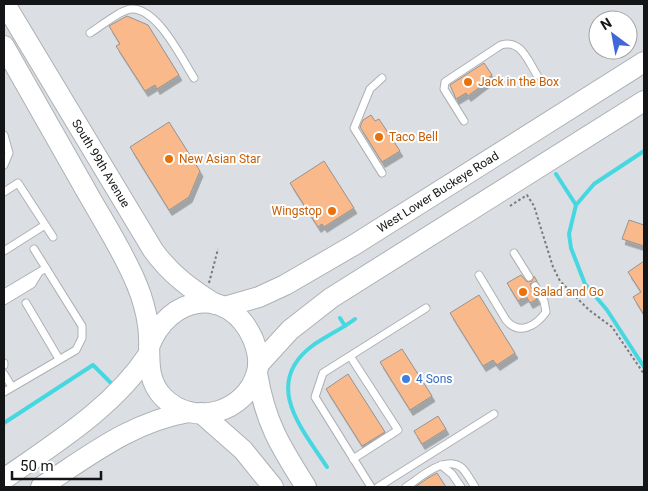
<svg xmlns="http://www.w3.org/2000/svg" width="648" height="491" font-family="Roboto,sans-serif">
  <defs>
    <filter id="shadow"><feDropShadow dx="3" dy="5.5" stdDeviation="0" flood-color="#0004"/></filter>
  </defs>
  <rect width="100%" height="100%" fill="#dbdfe3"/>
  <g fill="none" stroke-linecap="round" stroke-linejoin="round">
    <path stroke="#47d7e0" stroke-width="4" d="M644 151 594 184 576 205 569 234 571 248 585 284 607 310 644 367
      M556 174 576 205
      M340 318 345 326
      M4 423 93 365 110 382
      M327 467C302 429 262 384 312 346 326 336 342 329 355 319"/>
  </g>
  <path fill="#f9b98b" stroke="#979390" filter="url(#shadow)" d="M127 16 148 25 179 75 157 89 155 85 145 91 116 46 120 44 109 26Z
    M484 63 492 75 488 78 489 80 468 96 466 93 456 99 450 85Z
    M371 115 375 121 379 119 400 151 382 162 360 127 363 120Z
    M169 122 200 171 189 197 169 210 130 147Z
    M324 161 354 208 324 227 322 224 318 227 290 183Z
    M629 220 644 225V246L622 239Z
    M644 261V315L633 297 641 292 628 272Z
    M521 275 527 282 532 281 534 276 537 281 530 284 537 299 530 303 526 296 518 301 507 283Z
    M479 295 515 353 497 365 493 360 483 366 450 313Z
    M402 349 432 396 410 410 380 362Z
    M348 374 385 432 362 446 326 389Z
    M438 416 446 429 422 444 414 431Z
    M437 473 446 487H415L428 478Z"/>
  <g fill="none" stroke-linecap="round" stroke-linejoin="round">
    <defs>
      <path id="service" d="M90 33C100 27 120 10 131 9 157 7 182 59 194 78
        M382 78 370 89 354 128 382 173
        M464 121 444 89 445 82 501 45C521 39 528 61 537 75
        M4 135 9 153 4 165
        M4 192 18 183 53 237
        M4 251 45 225
        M514 253 529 277
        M479 275 506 320C519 336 536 326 546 312L544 301 535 286
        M4 293 46 268
        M4 301 32 284 38 274
        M26 303 59 359
        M350 356 398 430 353 459
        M4 363V365
        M4 374 12 387
        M4 392 76 350 82 338V326L34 249
        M441 465 452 474 461 487
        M371 487 315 397 323 373 426 308
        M378 487 494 414
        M406 487C420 478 445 454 462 468 467 473 471 481 475 487"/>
      <g id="secondary">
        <path id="s1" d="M5 4 153 250C170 274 191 289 215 304"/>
        <path d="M4 46C32 96 60 145 88 194 105 224 124 253 137 285 142 297 146 311 148 325 152 350 143 376 163 397 193 428 246 413 257 372 260 361 257 349 253 339 229 284 168 295 149 347"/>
        <path id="s2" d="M224 307 259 297 285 285 354 245 644 62"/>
        <path d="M258 365 290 330 331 298 644 101"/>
        <path d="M257 373C265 422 280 446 306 487"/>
        <path d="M201 413 243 450 273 487"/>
        <path d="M4 479C55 443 113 408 148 355"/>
        <path d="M41 487C89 456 131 422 189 412"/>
      </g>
    </defs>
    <use href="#service" stroke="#adb1b4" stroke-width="9"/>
    <use href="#secondary" stroke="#adb1b4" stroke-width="22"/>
    <path stroke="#787a7d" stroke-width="2" stroke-dasharray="2.5 2.5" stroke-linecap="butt" d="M510 206 527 195 534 206 553 267 560 281 589 310 612 327 644 374
      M209 283 218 249"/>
    <use href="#service" stroke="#fff" stroke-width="7"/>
    <use href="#secondary" stroke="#fff" stroke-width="20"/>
  </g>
  <g fill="#e8710a" stroke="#fff" stroke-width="2">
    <circle cx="468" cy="82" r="5"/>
    <circle cx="379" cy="137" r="5"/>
    <circle cx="169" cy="159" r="5"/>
    <circle cx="332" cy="211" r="5"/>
    <circle cx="523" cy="292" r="5"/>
  </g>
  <circle fill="#3f7fe0" stroke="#fff" stroke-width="2" cx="406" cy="379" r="5"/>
  <g text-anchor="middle" stroke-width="4" stroke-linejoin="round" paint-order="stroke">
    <g font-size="12" fill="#c56008" stroke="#fff" text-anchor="start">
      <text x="478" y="86">Jack in the Box</text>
      <text x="389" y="141">Taco Bell</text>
      <text x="179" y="163">New Asian Star</text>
      <text x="322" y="215" text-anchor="end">Wingstop</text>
      <text x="533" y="296">Salad and Go</text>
    </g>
    <g font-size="12" fill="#141516" stroke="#fff">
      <text dy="4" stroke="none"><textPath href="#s1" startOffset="186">South 99th Avenue</textPath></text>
      <text dy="4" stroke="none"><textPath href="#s2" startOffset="244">West Lower Buckeye Road</textPath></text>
    </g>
    <g font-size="12" fill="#366cbe" stroke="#fff" text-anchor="start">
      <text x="416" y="383">4 Sons</text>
    </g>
  </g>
  <rect width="648" height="491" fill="none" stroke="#141516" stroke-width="10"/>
  <g transform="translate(613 35) rotate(328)"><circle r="24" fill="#ffffff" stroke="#a1a1a2"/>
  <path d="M0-4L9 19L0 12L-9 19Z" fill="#4168da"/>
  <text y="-8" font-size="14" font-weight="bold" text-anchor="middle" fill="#141516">N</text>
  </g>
  <path d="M12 471v8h89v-8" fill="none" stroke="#141516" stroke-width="2.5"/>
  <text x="20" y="471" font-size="15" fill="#141516" stroke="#ffffff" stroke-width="4" paint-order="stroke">50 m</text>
</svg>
